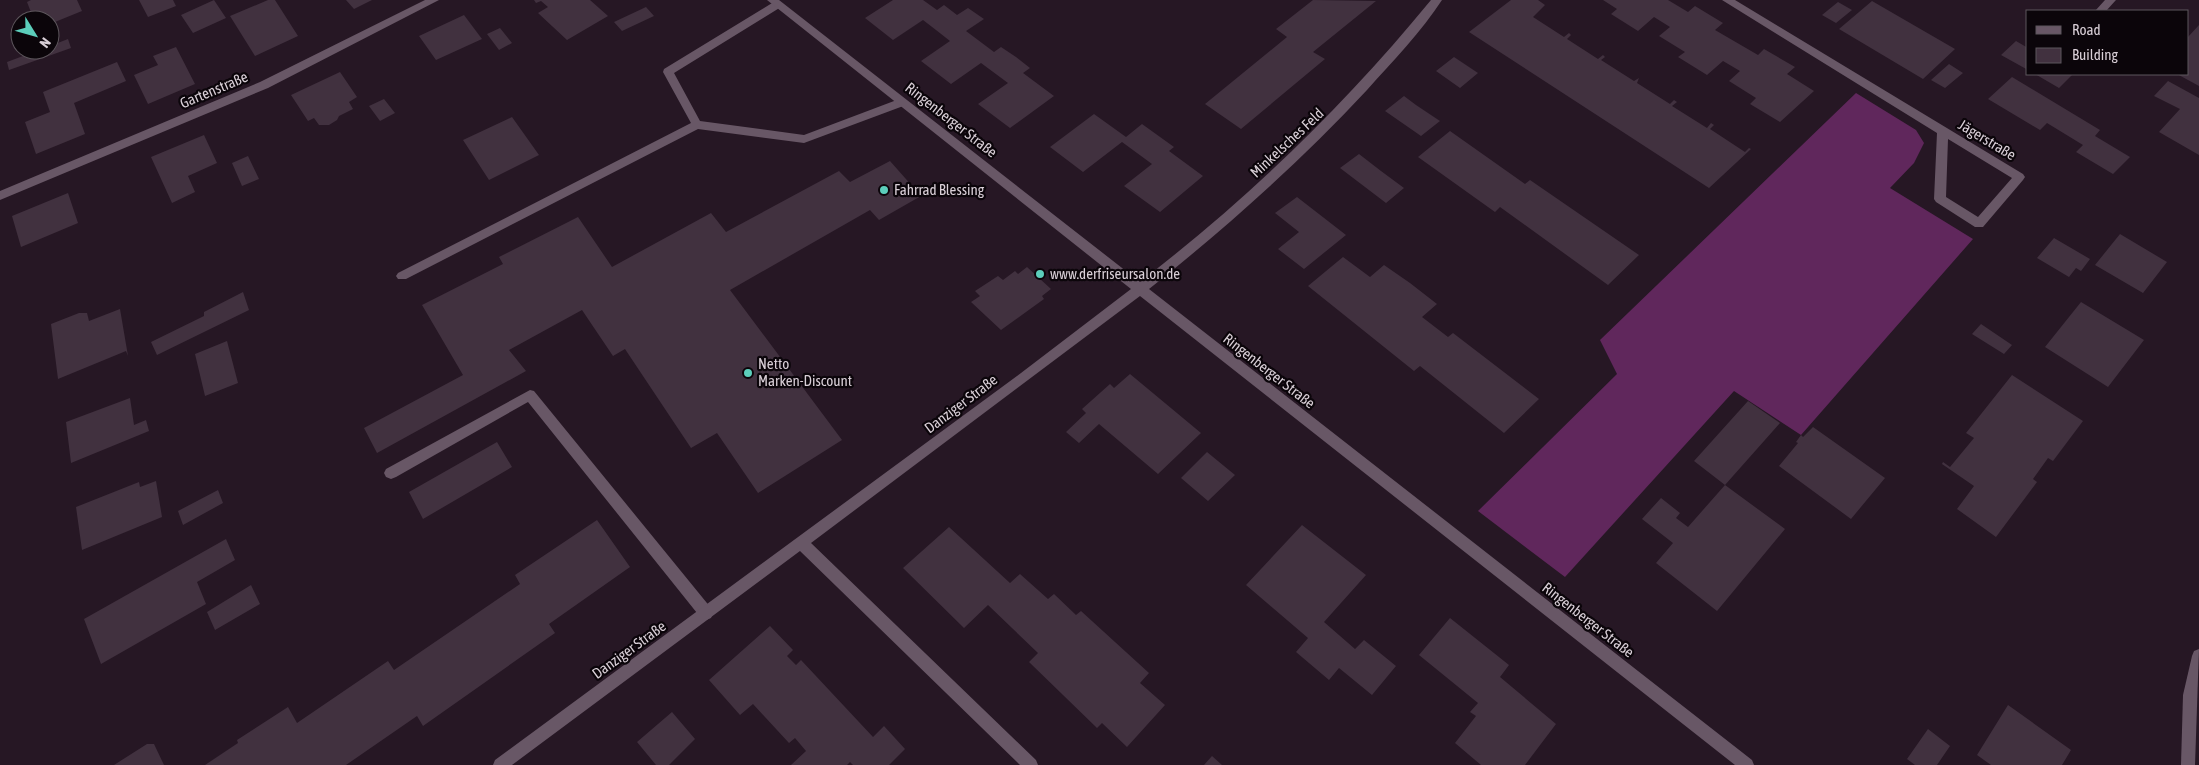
<svg xmlns="http://www.w3.org/2000/svg" width="2199" height="765" font-family="'Asap Condensed',sans-serif">
  <rect width="100%" height="100%" fill="#261724"/>
  <path fill="#60275c" d="M1856 93 1916 130 1924 143 1914 163 1890 188 1973 239 1801 435 1734 391 1565 577 1478 511 1617 374 1600 340Z"/>
  <path fill="#41313f" d="M31 0H77L82 11 50 24V20H34L27 2Z
    M139 0H173L176 6 148 17Z
    M214 0 226 18 193 33 181 15Z
    M268 0H275L298 36 255 56 230 16Z
    M346 0H372L354 9Z
    M534 0H590L608 16 567 40 538 13 548 7 541 1 536 3Z
    M893 0H923L937 10 944 5 957 15 968 8 984 19 966 31 994 52 1001 47 1016 57 1030 68 1023 73 1054 96 1010 128 978 104 1008 83 981 63 951 84 921 61 950 41 936 30 923 20 893 40 865 18Z
    M1313 0 1376 1 1313 52 1325 59 1241 129 1205 104 1287 37 1276 29Z
    M1511 0H1538L1545 5 1533 17 1564 37 1569 33 1571 35 1567 39 1598 59 1603 55 1605 57 1601 60 1634 81 1639 78 1637 83 1670 104 1674 100 1677 102 1672 106 1707 128 1711 123 1714 125 1710 129 1745 152 1749 148 1751 149 1709 188 1469 32Z
    M1603 0H1668L1688 12 1695 6 1723 23 1715 30 1758 55 1764 49 1795 67 1787 74 1814 91 1780 122 1750 104 1756 98 1729 81 1740 71 1723 61 1707 75 1678 57 1685 52 1659 36 1670 27 1654 17 1638 31 1611 14 1617 9Z
    M1872 1 1955 49 1923 79 1839 29Z
    M1838 2 1852 10 1836 23 1822 15Z
    M646 7 654 16 622 31 614 22Z
    M464 15 482 39 436 60 419 36Z
    M2199 25V86L2177 74H2188V37Z
    M500 28 512 43 499 50 487 34Z
    M68 39 71 48 9 70 7 62 39 50H50V46Z
    M2016 41 2028 48V70L2001 55Z
    M176 47 195 84 148 104 134 75 158 65 153 56Z
    M1454 57 1478 73 1460 88 1436 71Z
    M117 62 126 81 74 103 85 134 36 154 25 122 50 112 43 92Z
    M1949 64 1963 73 1945 88 1931 80Z
    M340 72 357 97 349 102 353 109 339 116 337 120 329 125H319L314 118 308 121 291 95Z
    M2035 74H2073L2059 88Z
    M2012 77 2100 130 2095 136 2130 157 2113 174 2076 152 2083 145 2047 123 2040 130 1988 99Z
    M2168 81 2199 98V155L2159 132 2180 109 2154 96Z
    M1404 96 1416 105 1440 121 1421 136 1385 111Z
    M384 99 395 113 380 121 369 106Z
    M1094 114 1126 137 1142 124 1174 147 1169 151 1203 176 1160 212 1124 186 1152 164 1122 142 1083 172 1050 147Z
    M512 117 539 155 489 180 463 140Z
    M1450 131 1525 184 1530 180 1639 255 1608 285 1500 207 1495 212 1418 157Z
    M204 135 217 163 188 176 195 192 172 203 151 157Z
    M1359 154 1381 171 1404 188 1386 203 1340 168Z
    M248 156 259 179 242 186 232 163Z
    M890 161 921 196 879 220 870 210 730 290 842 440 758 493 717 433 691 448 625 349 613 356 582 310 509 350 526 371 377 453 364 428 463 375 422 305 503 264 499 257 578 217 612 267 711 213 726 232 839 171 850 182Z
    M68 193 78 223 21 247 12 216Z
    M1297 197 1346 235 1304 269 1278 249 1299 232 1275 213Z
    M2120 234 2167 262 2143 293 2095 265Z
    M2054 238 2090 259 2081 271 2076 268 2069 277 2037 258Z
    M1343 257 1370 277 1384 265 1410 283 1437 304 1422 317 1448 337 1453 333 1539 399 1504 433 1420 366 1414 371 1308 286Z
    M1027 267 1051 289 1042 296 1044 299 1001 330 971 302 980 296 975 291 998 276 1003 280 1015 271 1018 274Z
    M243 292 249 310 157 355 151 342 204 316V312Z
    M2081 302 2144 340 2108 387 2045 347Z
    M120 309 128 356 126 351 58 379 51 324 79 313H87L89 321Z
    M1981 324 2012 345 2004 354 1972 334Z
    M227 341 238 383 205 396 195 354Z
    M1130 374 1201 433 1158 474 1099 424 1079 443 1066 432 1086 413 1082 409 1110 384 1114 388Z
    M2012 375 2083 421 2053 461 2048 458 2033 479 2037 482 1996 537 1957 509 1974 486 1942 464 1943 462 1950 467 1974 438 1966 433Z
    M130 398 134 425 146 420 149 431 71 463 66 422Z
    M1748 401 1780 423 1725 485 1694 461Z
    M1813 427 1885 478 1851 519 1779 466 1798 443 1796 442 1801 435 1803 437Z
    M497 442 512 467 423 519 409 492Z
    M1207 452 1235 475 1208 501 1181 478Z
    M156 481 162 517 82 550 76 507 139 482 140 487Z
    M1725 485 1785 529 1717 611 1656 563 1673 543 1642 519 1661 498 1680 513 1676 518 1688 527Z
    M218 490 223 503 183 525 178 511Z
    M597 520 630 567 549 624 555 633 423 726 417 716 346 765H205L238 743 237 740 288 707 297 723 388 661 394 670 520 584 515 575Z
    M1302 525 1366 575 1324 622 1355 649 1364 640 1396 666 1372 695 1339 668 1329 680 1296 652 1308 638 1246 585Z
    M949 527 1010 583 1020 574 1048 599 1054 594 1076 615 1081 611 1149 673 1140 683 1165 705 1127 747 1102 723 1097 728 1029 662 1038 653 988 605 964 628 903 568Z
    M226 539 235 560 197 582 206 604 101 664 84 619Z
    M251 585 260 604 215 630 207 612Z
    M1450 618 1509 665 1500 677 1556 724 1525 765H1481L1455 743 1476 716 1470 712 1478 703 1419 655Z
    M770 626 793 650 787 656 796 665 801 660 873 737 884 726 905 749 889 765H853L850 762 847 765H791L806 751 795 738 789 743 753 704 740 715 709 680Z
    M2008 705 2071 750 2062 765H1991L1977 755Z
    M672 712 695 739 669 765H656L637 742Z
    M1928 729 1950 746 1937 765H1915L1907 759Z
    M147 744H154L164 765H114Z
    M1212 756 1222 765H1204Z"/>
  <g fill="none" stroke-linecap="round" stroke-linejoin="round">
    <path fill="#685766" fill-rule="evenodd" d="M777 0 782 4 781 7 674 73 700 121 804 135 902 98 907 102 906 105 804 143 698 129 406 279H398L396 276 398 273 691 123 663 72 664 69Z
      M530 390 534 391 711 608 713 613 711 618 706 620 701 618 528 402 396 477 391 479 386 477 384 473 386 469Z"/>
    <path fill="#685766" fill-rule="evenodd" d="M425 0H439L268 88 0 200V191L260 82Z
      M767 0H779L1140 282C1250 197 1343 107 1431 0H1442C1422 31 1392 62 1367 90 1300 162 1226 228 1149 289L1752 760 1754 765H1735L1140 296 811 543 1036 760 1038 765H1020L800 551 512 765H493L495 760 1021 373 1131 289Z
      M1722 0H1735L2023 174 2025 177 2023 180 1983 227H1975L1936 202 1934 199 1937 133ZM1948 139 2012 178 1978 217 1946 197Z
      M2105 0H2116L2106 11H2095Z"/>
    <path fill="#685766" fill-rule="evenodd" d="M2199 649 2195 765H2181L2183 695 2192 656 2194 651Z"/>
  </g>
  <g fill="#5ccebb" stroke="#0b050a" stroke-width="2">
    <circle cx="884" cy="190" r="5"/>
    <circle cx="1040" cy="274" r="5"/>
    <circle cx="748" cy="373" r="5"/>
  </g>
  <g text-anchor="middle" stroke-width="4.5" stroke-linejoin="round" paint-order="stroke">
    <g font-size="15" fill="#d9cfd7" stroke="#0b050a">
      <text transform="translate(214 90) rotate(-23)" y="5">Gartenstraße</text>
      <text transform="translate(951 120) rotate(38)" y="5">Ringenberger Straße</text>
      <text transform="translate(1987 140) rotate(31)" y="5">Jägerstraße</text>
      <text transform="translate(1287 143) rotate(-43)" y="5">Minkelsches Feld</text>
      <text transform="translate(1269 371) rotate(38)" y="5">Ringenberger Straße</text>
      <text transform="translate(961 404) rotate(-37)" y="5">Danziger Straße</text>
      <text transform="translate(1588 620) rotate(38)" y="5">Ringenberger Straße</text>
      <text transform="translate(629 650) rotate(-36)" y="5">Danziger Straße</text>
    </g>
    <g font-size="15" fill="#d9cfd7" stroke="#0b050a" text-anchor="start">
      <text x="894" y="195">Fahrrad Blessing</text>
      <text x="1050" y="279">www.derfriseursalon.de</text>
      <text x="758" y="369">Netto<tspan x="758" dy="17">Marken-Discount</tspan></text>
    </g>
  </g>
  <rect x="2026" y="10" width="162" height="65" fill="#0b050a" stroke="#5d565c"/>
  <rect x="2036" y="26" width="25" height="8" fill="#685766" stroke="#5d565c"/>
  <text x="2072" y="35" font-size="15" fill="#d9cfd7">Road</text>
  <rect x="2036" y="48" width="25" height="15" fill="#41313f" stroke="#5d565c"/>
  <text x="2072" y="60" font-size="15" fill="#d9cfd7">Building</text>
  <g transform="translate(35 35) rotate(127)"><circle r="24" fill="#0b050a" stroke="#5d565c"/>
  <path d="M0-4L9 19L0 12L-9 19Z" fill="#5ccebb"/>
  <text y="-8" font-size="14" font-weight="bold" text-anchor="middle" fill="#d9cfd7">N</text>
  </g>
</svg>
